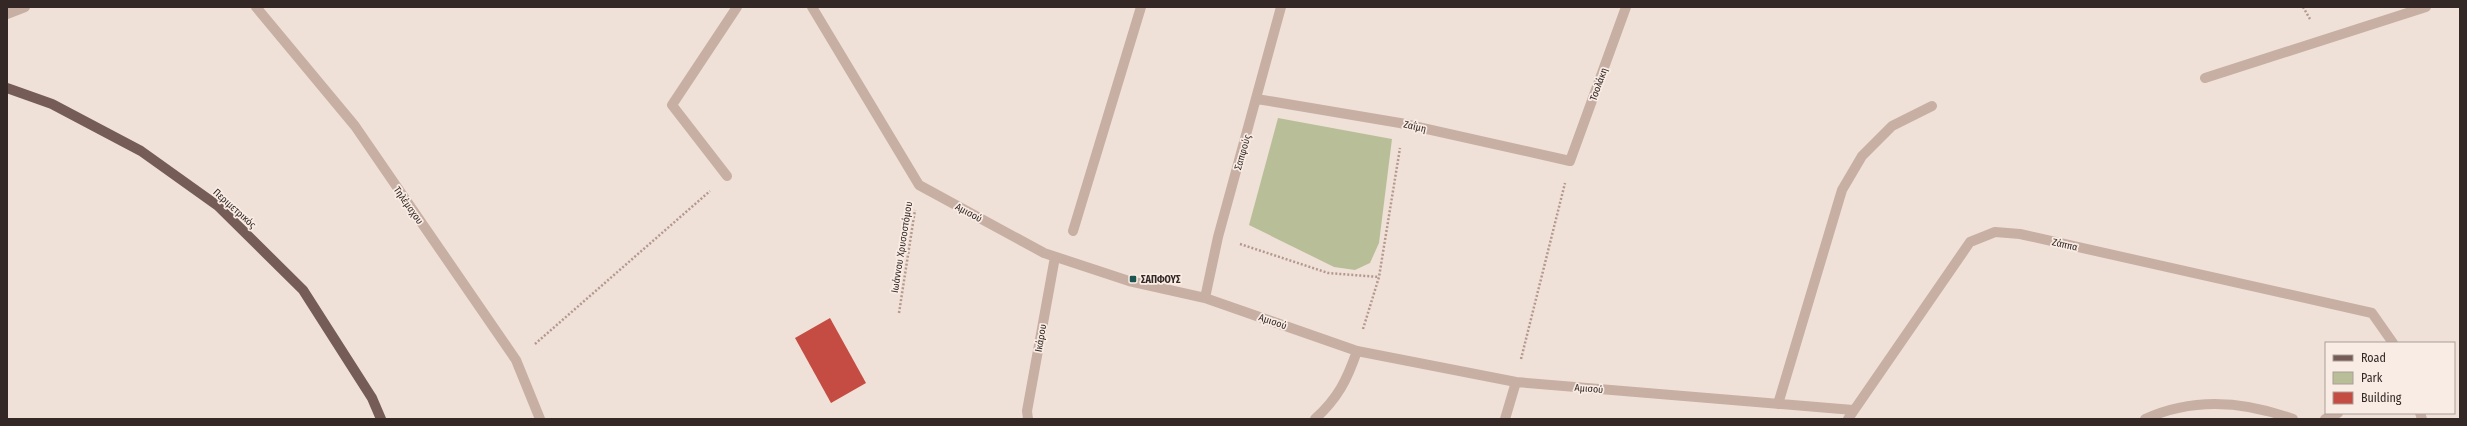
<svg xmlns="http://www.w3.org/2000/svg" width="2467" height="426" font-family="'Fira Sans Condensed',sans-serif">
  <rect width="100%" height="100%" fill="#f0e1d8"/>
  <path fill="#b8bf98" d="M1278 118 1392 139 1379 243 1370 263 1355 270 1334 267 1249 225Z"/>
  <path fill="#c54c42" d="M830 318 866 383 831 403 795 338Z"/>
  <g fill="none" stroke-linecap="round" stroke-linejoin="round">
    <path stroke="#b4988e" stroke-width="2.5" stroke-dasharray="2 2" stroke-linecap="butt" d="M2303 7 2310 19
      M1240 244 1328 273 1379 277
      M899 313 915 210
      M1363 329 1379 277 1400 148
      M535 344 710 191
      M1521 359 1565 183"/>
    <path stroke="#c8afa4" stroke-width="10" d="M256 7 355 126 516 360 540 419
      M812 7 919 185 1044 253 1129 281 1205 298 1357 351 1516 382 1853 410
      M7 14 25 7
      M2205 78 2426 7
      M1257 99 1400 123 1570 161 1626 7
      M727 176 672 105 737 7
      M1073 231 1141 7
      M1205 298 1218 237 1281 7
      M1778 404 1842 190 1862 156 1892 126 1932 106
      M2420 413 2422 419
      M1028 419 1027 411 1055 257
      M1315 419C1338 398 1347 380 1357 351
      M1505 419 1516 382
      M1848 419 1970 242 1995 232 2020 234 2372 313 2393 343
      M2145 419C2193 397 2244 401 2293 419
      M2325 419 2338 413"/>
    <path stroke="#755c57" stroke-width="10" d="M7 88 52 104 141 151 218 206 303 290 372 398 381 419"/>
  </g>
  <rect fill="#1c544f" stroke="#f8ece4" stroke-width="1.5" x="1129" y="275" width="8" height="8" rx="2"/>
  <g text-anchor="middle" stroke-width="3.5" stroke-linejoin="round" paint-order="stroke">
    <g font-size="10" fill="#342826" stroke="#f8ece4">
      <text transform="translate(1598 84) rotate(-70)" y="4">Τσολάκη</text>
      <text transform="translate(1415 126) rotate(13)" y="4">Ζαΐμη</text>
      <text transform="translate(1242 152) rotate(-74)" y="4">Σαπφούς</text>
      <text transform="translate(409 205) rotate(55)" y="4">Τηλέμαχου</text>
      <text transform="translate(235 208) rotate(42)" y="4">Περιμετρικός</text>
      <text transform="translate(969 212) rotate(28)" y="4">Αμισού</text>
      <text transform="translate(2065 244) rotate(13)" y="4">Ζάππα</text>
      <text transform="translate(901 247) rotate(-81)" y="4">Ιωάννου Χρυσοστόμου</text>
      <text transform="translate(1273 321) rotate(19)" y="4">Αμισού</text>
      <text transform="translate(1040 338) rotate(-80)" y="4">Ικάρου</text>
      <text transform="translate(1589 388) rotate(5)" y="4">Αμισού</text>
    </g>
    <g font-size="10" font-weight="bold" fill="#342826" stroke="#f8ece4" text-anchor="start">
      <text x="1141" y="283">ΣΑΠΦΟΥΣ</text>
    </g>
  </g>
  <rect width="2467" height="426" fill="none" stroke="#342826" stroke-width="16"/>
  <rect x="2325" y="342" width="130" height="72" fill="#f8ece4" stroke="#aa9e98"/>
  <rect x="2333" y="355" width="20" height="6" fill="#755c57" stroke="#aa9e98"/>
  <text x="2361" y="362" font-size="12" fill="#342826">Road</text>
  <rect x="2333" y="372" width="20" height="12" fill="#b8bf98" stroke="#aa9e98"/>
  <text x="2361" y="382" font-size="12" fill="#342826">Park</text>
  <rect x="2333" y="392" width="20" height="12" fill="#c54c42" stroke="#aa9e98"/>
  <text x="2361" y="402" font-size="12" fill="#342826">Building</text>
</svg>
